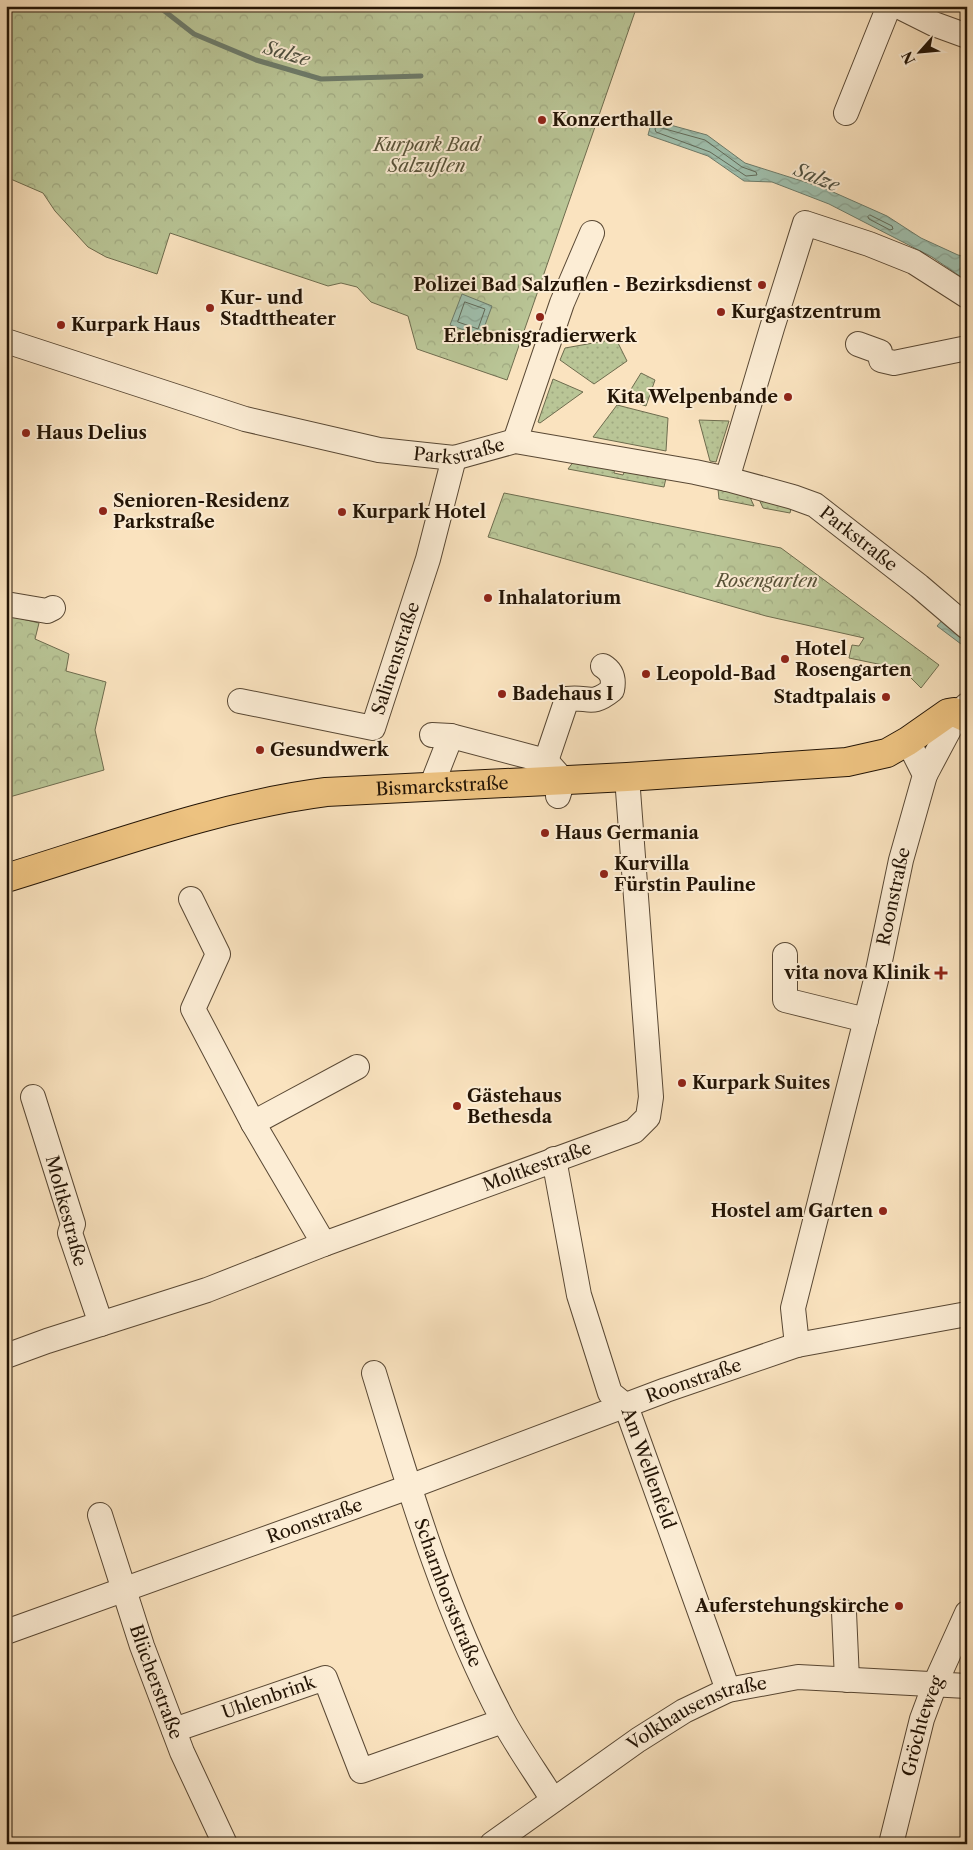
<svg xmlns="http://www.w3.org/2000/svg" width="973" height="1850" font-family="'Libre Caslon Text',serif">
  <defs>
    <pattern id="grass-dots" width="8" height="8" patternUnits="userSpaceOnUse" patternTransform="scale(1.25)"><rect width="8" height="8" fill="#b9c596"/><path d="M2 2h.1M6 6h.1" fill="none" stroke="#9fa880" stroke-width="1.8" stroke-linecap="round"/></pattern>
    <pattern id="forest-crowns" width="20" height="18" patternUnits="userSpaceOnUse" patternTransform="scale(1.25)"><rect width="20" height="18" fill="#b9c596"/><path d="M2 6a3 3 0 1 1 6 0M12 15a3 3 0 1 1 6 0" fill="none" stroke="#9fa880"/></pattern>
    <pattern id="water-waves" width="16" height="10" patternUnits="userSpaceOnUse" patternTransform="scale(1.25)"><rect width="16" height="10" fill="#9fbfad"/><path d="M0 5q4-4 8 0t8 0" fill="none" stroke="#89a393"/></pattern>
  </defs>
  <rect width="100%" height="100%" fill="#fae3bf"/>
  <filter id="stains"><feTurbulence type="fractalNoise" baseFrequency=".004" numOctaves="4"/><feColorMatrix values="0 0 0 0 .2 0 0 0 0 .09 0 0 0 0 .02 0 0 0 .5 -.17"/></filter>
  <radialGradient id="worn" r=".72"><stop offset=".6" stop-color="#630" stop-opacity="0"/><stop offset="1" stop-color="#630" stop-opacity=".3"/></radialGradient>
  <path fill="url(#grass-dots)" stroke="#6e6c4e" d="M616 339 627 361 594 384 560 360 565 348Z
    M641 373 655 380 646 406 625 399Z
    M553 379 583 392 540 423 538 422Z
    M617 405 668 418 666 451 593 437Z
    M699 420 729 421 716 462 710 461Z
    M574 461 615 468 614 473 623 475 625 470 666 478 664 487 568 469Z
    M718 489 749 495 754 506 719 499Z
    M758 497 792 504 790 513 763 508Z"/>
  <path fill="url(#forest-crowns)" stroke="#6e6c4e" d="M6 6H637L507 380 417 349 408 316 371 302 357 287 341 283 328 286 170 233 157 274 106 257 88 247 55 211 43 193 6 177Z
    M504 493 781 548 939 665 921 688 902 669 849 658 852 645 859 646 864 638 766 616 488 537Z
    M6 615 39 623 35 639 69 654 66 671 106 682 95 730 104 770 6 798Z"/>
  <path fill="url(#water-waves)" stroke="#6d7b6a" d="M652 120 707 135 745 163 824 188 887 216 921 238 958 255 967 257V281L932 257 829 204 772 182 744 181 708 156 648 135Z
    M462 294 492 306 481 336 450 325Z
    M945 617 967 634 965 647 937 626Z"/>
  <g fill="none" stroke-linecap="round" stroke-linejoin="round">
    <path stroke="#616a59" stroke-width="1" d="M658 127 705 140 742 167 756 172 757 175 746 176 710 152 656 132 655 129Z
      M870 215 892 226 893 229 890 230 869 219 868 217Z
      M465 302 485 309 478 329 458 322Z"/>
    <path stroke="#6d7b6a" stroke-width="5" d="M158 6 194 34 256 60 321 79 421 76"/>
    <defs>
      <g id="minor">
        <path d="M898 6 934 24 967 36"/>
        <path d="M846 113 889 6"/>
        <path id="s1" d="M6 341 245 419 379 450 454 458 515 441 695 472 727 479 793 497 815 505 919 586 967 627"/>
        <path d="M858 344 880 352 881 360 894 363 967 348"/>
        <path d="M515 441 562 303 592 233"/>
        <path d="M727 479 772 328 805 223 869 244 914 262 967 296"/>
        <path d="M6 604 47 611 53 608"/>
        <path id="s2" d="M240 701 373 728 428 559 454 458"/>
        <path d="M432 735 451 736 546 761 563 780 558 796"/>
        <path d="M546 761 567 699C589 696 591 707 612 690 614 680 613 672 603 666"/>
        <path d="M925 775 958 713 967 705"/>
        <path d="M431 787 451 736"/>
        <path d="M191 899 218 954 193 1009 253 1123 324 1244"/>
        <path d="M785 955V1000L866 1020"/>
        <path d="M33 1097 73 1224 70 1233 101 1324"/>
        <path d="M253 1123 357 1067"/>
        <path id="s3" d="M554 1159 579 1295 610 1393 626 1406 728 1690"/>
        <path id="s4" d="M797 1345 793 1308 876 980 901 860 925 775 908 741"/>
        <path id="s5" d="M6 1356 47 1341 207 1290 324 1244 634 1131 648 1117 651 1097 627 777"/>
        <path id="s6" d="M374 1373C410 1491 445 1611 503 1720 518 1748 537 1774 553 1800"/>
        <path id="s7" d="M100 1515 142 1646 182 1752 225 1844"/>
        <path d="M844 1612 847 1680"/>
        <path id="s8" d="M6 1632 409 1487 666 1390 797 1345 967 1314"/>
        <path id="s9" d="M174 1730 325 1678 361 1771 503 1721"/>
        <path id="s10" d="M492 1844 638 1740 684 1711 728 1690 798 1677 967 1686"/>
        <path id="s11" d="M891 1844 922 1719 935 1684 967 1613"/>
      </g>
      <g id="major">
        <path id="s12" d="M6 878C111 846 217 806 326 792L627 777 847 762 887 753 908 741 948 713 954 712 967 718"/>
      </g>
    </defs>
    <use href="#minor" stroke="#594834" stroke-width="26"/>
    <use href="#major" stroke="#231405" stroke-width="30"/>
    <use href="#minor" stroke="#fcedd5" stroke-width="24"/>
    <use href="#major" stroke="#edc280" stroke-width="28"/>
  </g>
  <g fill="#8f2418" stroke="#fcedd5" stroke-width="2">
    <circle cx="542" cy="120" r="5"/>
    <circle cx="762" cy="285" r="5"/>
    <circle cx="210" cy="308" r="5"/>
    <circle cx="721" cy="312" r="5"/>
    <circle cx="540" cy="317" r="5"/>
    <circle cx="61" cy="325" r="5"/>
    <circle cx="788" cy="397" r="5"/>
    <circle cx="26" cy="433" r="5"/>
    <circle cx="103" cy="511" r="5"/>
    <circle cx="342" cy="512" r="5"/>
    <circle cx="488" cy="598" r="5"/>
    <circle cx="785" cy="659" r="5"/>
    <circle cx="646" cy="674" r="5"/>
    <circle cx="502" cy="694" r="5"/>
    <circle cx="886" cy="697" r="5"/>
    <circle cx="260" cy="750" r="5"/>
    <circle cx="545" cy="833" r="5"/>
    <circle cx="604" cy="874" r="5"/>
    <path d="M938.5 965.5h5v5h5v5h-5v5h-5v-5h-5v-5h5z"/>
    <circle cx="682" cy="1083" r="5"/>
    <circle cx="457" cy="1106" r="5"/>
    <circle cx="883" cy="1211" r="5"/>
    <circle cx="899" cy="1606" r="5"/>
  </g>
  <g text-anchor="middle" stroke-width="4" stroke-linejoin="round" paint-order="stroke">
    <g font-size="18" font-weight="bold" fill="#231405" stroke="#fcedd5" text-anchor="start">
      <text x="552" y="126">Konzerthalle</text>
      <text x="752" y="291" text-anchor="end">Polizei Bad Salzuflen - Bezirksdienst</text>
      <text x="220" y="304">Kur- und<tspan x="220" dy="21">Stadttheater</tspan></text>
      <text x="731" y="318">Kurgastzentrum</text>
      <text x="71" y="331">Kurpark Haus</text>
      <text x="540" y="342" text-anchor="middle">Erlebnisgradierwerk</text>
      <text x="778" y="403" text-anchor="end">Kita Welpenbande</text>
      <text x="36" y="439">Haus Delius</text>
      <text x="113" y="507">Senioren-Residenz<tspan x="113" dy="21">Parkstraße</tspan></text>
      <text x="352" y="518">Kurpark Hotel</text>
      <text x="498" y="604">Inhalatorium</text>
      <text x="795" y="655">Hotel<tspan x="795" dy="21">Rosengarten</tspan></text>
      <text x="656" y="680">Leopold-Bad</text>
      <text x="512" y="700">Badehaus I</text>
      <text x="876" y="703" text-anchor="end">Stadtpalais</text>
      <text x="270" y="756">Gesundwerk</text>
      <text x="555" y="839">Haus Germania</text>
      <text x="614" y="870">Kurvilla<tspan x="614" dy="21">Fürstin Pauline</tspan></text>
      <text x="930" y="979" text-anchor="end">vita nova Klinik</text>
      <text x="692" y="1089">Kurpark Suites</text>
      <text x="467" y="1102">Gästehaus<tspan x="467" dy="21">Bethesda</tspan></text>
      <text x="873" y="1217" text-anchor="end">Hostel am Garten</text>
      <text x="889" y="1612" text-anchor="end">Auferstehungskirche</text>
    </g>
    <g font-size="18" font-style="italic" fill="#585238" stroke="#fcedd5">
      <text x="427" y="151">Kurpark Bad<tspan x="427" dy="21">Salzuflen</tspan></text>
      <text x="767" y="587">Rosengarten</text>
    </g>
    <g font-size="18" fill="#231405" stroke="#fcedd5">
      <text dy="6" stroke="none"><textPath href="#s1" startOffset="470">Parkstraße</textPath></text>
      <text dy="6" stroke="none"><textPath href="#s1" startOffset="890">Parkstraße</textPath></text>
      <text dy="6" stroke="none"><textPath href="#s2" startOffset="209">Salinenstraße</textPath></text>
      <text dy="6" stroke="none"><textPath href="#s12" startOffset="448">Bismarckstraße</textPath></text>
      <text dy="6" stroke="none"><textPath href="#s4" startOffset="461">Roonstraße</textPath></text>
      <text dy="6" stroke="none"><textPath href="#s5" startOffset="564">Moltkestraße</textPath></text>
      <text transform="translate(66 1211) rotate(75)" y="6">Moltkestraße</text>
      <text dy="6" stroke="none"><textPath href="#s8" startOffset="732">Roonstraße</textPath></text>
      <text dy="6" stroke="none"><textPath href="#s3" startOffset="328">Am Wellenfeld</textPath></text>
      <text dy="6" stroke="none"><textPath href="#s8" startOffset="328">Roonstraße</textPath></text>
      <text dy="6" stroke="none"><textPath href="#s6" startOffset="232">Scharnhorststraße</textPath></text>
      <text dy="6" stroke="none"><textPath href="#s7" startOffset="176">Blücherstraße</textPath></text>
      <text dy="6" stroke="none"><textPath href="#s9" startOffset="100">Uhlenbrink</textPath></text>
      <text dy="6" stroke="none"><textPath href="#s10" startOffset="245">Volkhausenstraße</textPath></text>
      <text dy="6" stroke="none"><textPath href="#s11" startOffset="122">Gröchteweg</textPath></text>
    </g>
    <g font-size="19" font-style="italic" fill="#4e5040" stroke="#fcedd5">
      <text transform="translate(287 53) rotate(16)" y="7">Salze</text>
      <text transform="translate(817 177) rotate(22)" y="7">Salze</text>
    </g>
  </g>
  <rect width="973" height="1850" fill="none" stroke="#fae3bf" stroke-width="25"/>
  <rect x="8" y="8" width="958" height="1835" fill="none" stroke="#231405" stroke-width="2.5"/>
  <rect x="12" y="12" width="948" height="1825" fill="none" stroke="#231405"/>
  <g transform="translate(920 52) rotate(243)" stroke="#fcedd5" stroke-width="4" paint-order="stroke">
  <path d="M0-4L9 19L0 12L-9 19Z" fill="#231405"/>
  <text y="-8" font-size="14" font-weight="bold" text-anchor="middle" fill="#231405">N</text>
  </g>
  <rect width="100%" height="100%" filter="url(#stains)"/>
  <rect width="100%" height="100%" fill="url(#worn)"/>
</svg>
